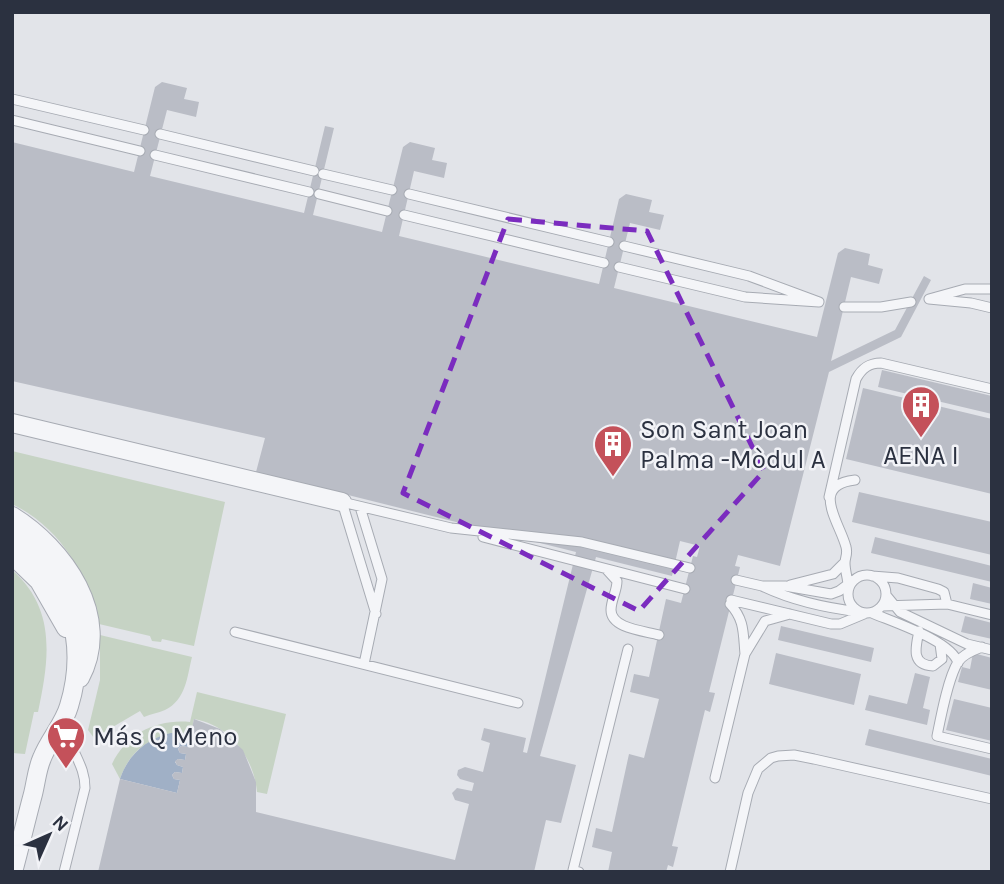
<svg xmlns="http://www.w3.org/2000/svg" width="1004" height="884" font-family="Karla,sans-serif">
  <rect width="100%" height="100%" fill="#e2e4e9"/>
  <path fill="#c6d3c4" d="M12 451 225 502 194 646 162 639 161 642 152 641 150 636 99 624C87 574 60 527 12 504Z
    M12 570C57 609 49 660 38 712H34L25 754 12 753Z
    M100 635 192 657C187 677 186 700 165 710 158 713 151 714 144 717L140 711 94 738 88 730 100 680Z
    M197 692 286 714 267 794 257 792C254 758 230 725 194 719L191 734C158 732 131 746 120 779L112 764C127 733 157 719 190 722Z"/>
  <path fill="#a0b0c6" d="M171 733 191 734 188 747 181 746 178 749 180 753 186 754 185 760 178 759 175 762 177 765 183 767 182 773 175 772 172 775 174 779 180 780 177 793 120 779C128 755 146 739 171 733Z"/>
  <path fill="#babdc6" d="M162 82 187 88 184 99 199 102 196 117 167 110 150 176 304 213 325 126 334 128 313 215 382 232 403 147 410 142 435 148 432 160 447 163 444 178 414 171 399 236 599 284 619 199 626 194 652 200 649 212 664 215 660 230 630 223 614 288 817 337 838 253 845 248 870 254 868 265 883 269 879 284 851 277 831 361 895 330 924 276 931 280 901 337 829 372 780 566 738 555 735 566 740 567 709 692 715 693 710 712 705 710 672 846 678 847 673 867 668 865 666 872H608L612 852 592 847 596 828 612 832 629 754 644 758 659 699 630 692 634 674 649 677 666 599 681 603 693 556 697 557 700 546 680 541 672 576 596 557 540 756 576 765 561 823 546 820 534 872H98L120 779 177 793 180 780 174 779 172 775 175 772 182 773 183 767 177 765 175 761 178 759 185 760 186 754 180 753 178 749 181 746 188 747 194 719 220 729 243 750 256 782V812L455 860 469 804 455 800 452 793 457 788 472 791 474 783 460 779 457 775 458 770 465 767 483 772 490 743 481 740 484 728 526 738 523 752 527 753 576 552 256 472 265 438 12 381V142L134 172 155 87Z
    M882 370 992 396V414L878 387Z
    M863 388 992 419V494L846 459Z
    M859 492 992 522V555L852 522Z
    M875 537 992 566V582L871 553Z
    M973 583 992 588V604L970 599Z
    M965 616 992 623V639L961 632Z
    M781 626 874 648 871 662 778 640Z
    M776 653 861 674 854 705 769 684Z
    M973 653 992 658V690L958 682 962 667 970 669Z
    M915 673 930 677 923 708 930 710 927 725 865 710 869 695 907 704Z
    M954 699 992 708V741L946 730Z
    M869 729 992 759V776L865 745Z"/>
  <g fill="none" stroke-linecap="round" stroke-linejoin="round">
    <defs>
      <path id="service" d="M12 99 144 130
        M12 120 140 151
        M160 134 314 171
        M155 155 309 192
        M323 174 392 190
        M319 194 387 211
        M409 194 609 242
        M404 215 604 263
        M619 267 745 297 819 302 749 276 624 246
        M992 289H965L929 299 971 303 992 308
        M844 307H881L911 302
        M829 497 856 379C862 368 869 363 881 363L992 389
        M360 507 382 579 364 664
        M483 537 685 589
        M607 570 617 581C617 591 611 600 611 610 611 629 646 631 659 635
        M848 594a19 19 0 1 1 38 0a19 19 0 1 1-38 0Z
        M872 576 898 578 938 589 944 592 947 604 882 606
        M736 580 762 586
        M854 580 839 591 831 594 785 586H762C793 601 826 608 860 612
        M790 585 833 574 845 562
        M848 586C848 579 845 571 845 563 845 557 848 554 846 547 840 523 809 485 855 480
        M886 595 900 612 967 644 992 650
        M731 600 831 624H840L864 614
        M730 604C745 620 743 634 745 654
        M947 604 992 615
        M872 613C893 622 952 641 958 663
        M376 614 342 502 451 528 582 542 690 568
        M919 631C916 646 910 665 933 666L942 659 940 644
        M235 632 518 703
        M982 647C974 650 963 654 958 662 948 678 941 716 937 736L992 749
        M715 778 745 654 765 621 790 614
        M64 872 85 788C85 760 65 749 68 719
        M579 872 573 870 628 649
        M730 872 748 793 758 769 771 758 778 756 794 755 814 759 992 799"/>
      <path id="minor" d="M12 423 342 502
        M12 516C64 548 113 617 80 678
        M12 536C68 575 89 641 69 706 64 724 49 740 42 758 37 769 36 782 33 794 26 820 20 846 13 872
        M12 555 39 581 66 628"/>
    </defs>
    <use href="#service" stroke="#a7abb3" stroke-width="11"/>
    <use href="#minor" stroke="#a7abb3" stroke-width="20"/>
    <use href="#service" stroke="#f4f5f8" stroke-width="9"/>
    <use href="#minor" stroke="#f4f5f8" stroke-width="18"/>
  </g>
  <path fill="none" stroke="#7b2cbf" stroke-width="5" stroke-dasharray="14 9" stroke-linejoin="round" d="M508 219 647 231 764 471 639 611 403 493Z"/>
  <defs>
    <symbol id="building-pin" viewBox="-11 -11 22 30"><path d="M0 17L-7.5 6A9.5 9.5 0 1 1 7.5 6Z" fill="#c4515a" stroke="#f2f3f7"/><path d="M-4-6H4V6H1V3H-1V6H-4ZM-2.5-4.3h1.7v1.8h-1.7ZM.8-4.3h1.7v1.8H.8ZM-2.5-1h1.7V.8h-1.7ZM.8-1h1.7V.8H.8Z" fill="#fff"/></symbol>
    <symbol id="supermarket-pin" viewBox="-11 -11 22 30"><path d="M0 17L-7.5 6A9.5 9.5 0 1 1 7.5 6Z" fill="#c4515a" stroke="#f2f3f7"/><path d="M-6-5.5h2.5l.6 2H6L4.5 2H-2.5L-4.4-4H-6ZM-1.5 3.2a1.3 1.3 0 1 0 .1 0ZM3 3.2a1.3 1.3 0 1 0 .1 0Z" fill="#fff"/></symbol>
  </defs>
  <g fill-rule="evenodd">
    <use href="#building-pin" x="899" y="383" width="44" height="60"/>
    <use href="#building-pin" x="591" y="422" width="44" height="60"/>
    <use href="#supermarket-pin" x="44" y="714" width="44" height="60"/>
  </g>
  <g text-anchor="middle" stroke-width="5" stroke-linejoin="round" paint-order="stroke">
    <g font-size="26" fill="#2b3140" stroke="#f2f3f7" text-anchor="start">
      <text x="640" y="438">Son Sant Joan<tspan x="640" dy="30">Palma -Mòdul A</tspan></text>
      <text x="921" y="464" text-anchor="middle">AENA I</text>
      <text x="93" y="745">Más Q Meno</text>
    </g>
  </g>
  <rect width="1004" height="884" fill="none" stroke="#2b3140" stroke-width="28"/>
  <g transform="translate(49 835) rotate(45)" stroke="#f2f3f7" stroke-width="5" paint-order="stroke">
  <path d="M0-5L12 26L0 18L-12 26Z" fill="#2b3140"/>
  <text y="-10" font-size="19" font-weight="bold" text-anchor="middle" fill="#2b3140">N</text>
  </g>
</svg>
